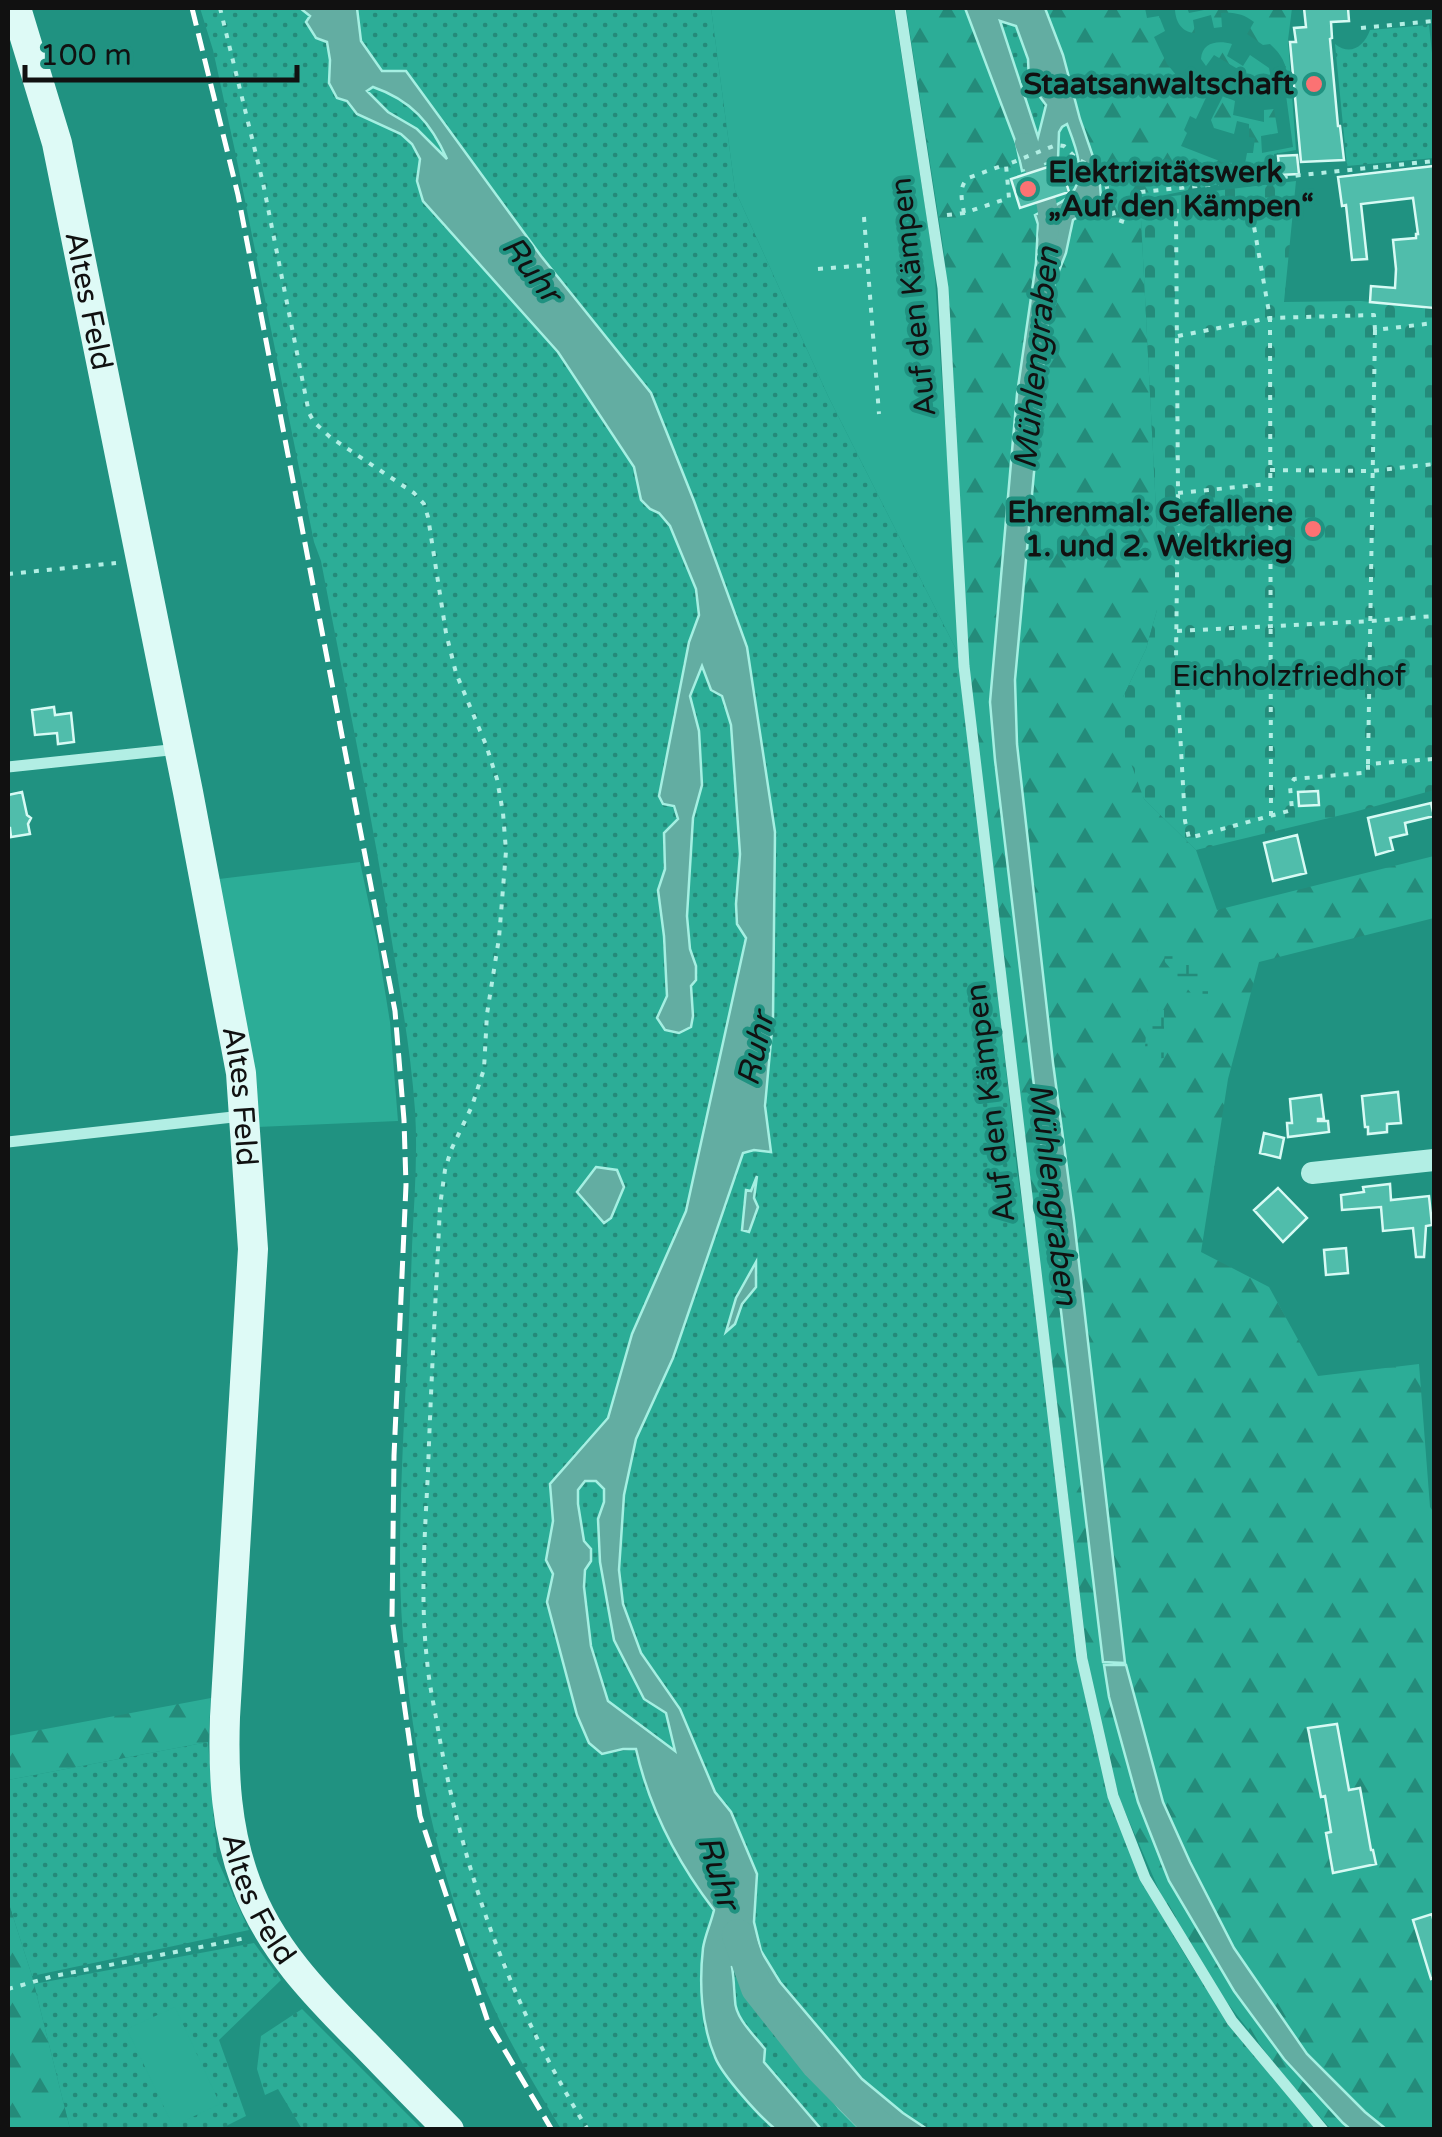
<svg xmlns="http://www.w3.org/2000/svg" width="1442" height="2137" font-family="'Varela Round',sans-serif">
  <defs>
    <pattern id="grass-dots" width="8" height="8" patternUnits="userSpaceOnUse" patternTransform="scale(2.5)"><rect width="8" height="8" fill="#2cad97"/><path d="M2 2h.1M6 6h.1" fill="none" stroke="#248b7a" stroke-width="1.8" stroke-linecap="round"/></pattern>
    <pattern id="forest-firs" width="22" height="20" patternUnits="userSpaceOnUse" patternTransform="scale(2.5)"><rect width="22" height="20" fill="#2cad97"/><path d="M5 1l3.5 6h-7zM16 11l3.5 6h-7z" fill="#248b7a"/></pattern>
    <pattern id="wetland-marsh" width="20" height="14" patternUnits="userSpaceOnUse" patternTransform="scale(2.5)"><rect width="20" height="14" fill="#2cad97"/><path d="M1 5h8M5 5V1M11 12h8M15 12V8" fill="none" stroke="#248b7a"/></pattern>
    <pattern id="cemetery-stones" width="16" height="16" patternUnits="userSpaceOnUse" patternTransform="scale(2.5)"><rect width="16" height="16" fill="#2cad97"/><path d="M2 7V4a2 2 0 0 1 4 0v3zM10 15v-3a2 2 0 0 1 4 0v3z" fill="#248b7a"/></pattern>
  </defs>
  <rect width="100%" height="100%" fill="#209281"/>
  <path fill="url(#grass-dots)" d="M200 8H300L310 16 306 23 316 38 327 41 330 60 329 83 357 115 401 134 412 144 420 159 417 181 423 202 558 352 634 467 641 500 650 509 659 513 670 526 696 589 699 615 689 642 661 781 678 819 664 833 665 869 658 890 664 936 667 996 662 1005 679 1033 690 1028 693 1016 691 985 696 966 690 949 687 916 693 818 701 785 699 731 690 696 702 664 722 696 731 725 740 854 736 904 737 923 746 938 686 1211 632 1334 608 1418 550 1484 553 1521 546 1560 553 1574 547 1602 602 1754 636 1749C649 1807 678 1863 714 1910 700 1957 695 2010 715 2057 722 2075 759 2116 775 2129H561C535 2086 508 2041 488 1995 431 1862 398 1690 400 1546 401 1446 409 1346 412 1247 414 1202 418 1155 415 1110 411 1053 401 998 392 942 372 814 345 688 321 561L314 542 235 151 213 50Z
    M357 8H711L735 190 828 396 961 659 1017 1170 1044 1356 1084 1692C1107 1796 1144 1897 1205 1986 1239 2036 1280 2082 1318 2129H927L903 2113 862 2079 780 1982 761 1951 754 1922 757 1874 731 1812 715 1792 680 1709 641 1653 623 1604 619 1570 624 1495 636 1439 673 1358 743 1153 754 1150 771 1152 765 1106 773 1019 775 832 651 393 541 256 406 72H382L361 41Z
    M999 20 1016 26 1028 59 1029 82 1046 105 1038 139Z
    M1429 25 1434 72V158L1347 166 1335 44C1350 56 1364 47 1370 30Z
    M373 87 398 96 429 125 450 163 417 129 388 112 367 90Z
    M585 1481H596L604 1489V1502L598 1519 600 1562 614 1640 644 1699 666 1713 676 1752 608 1701 591 1646 584 1587V1541L578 1504V1490Z
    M208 1742 217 1859 249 1930 32 1976 8 1901V1780Z
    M254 1943 281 1980 219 2040 246 2116 220 2129H70L34 1984Z
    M741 1962 776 1999 810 2069 839 2108 860 2129H821L764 2062 765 2048 745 2025 734 2003 736 1989 732 1966Z
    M302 2009 422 2129H302L278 2089 265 2095 257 2069 261 2036Z"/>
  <path fill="url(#forest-firs)" fill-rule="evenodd" d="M906 8H965L1016 143 1022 170 1058 160 1059 132 1062 127 1068 124 1077 152 1081 178 1099 174C1080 119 1066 62 1045 8H1145L1147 18 1159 16 1165 31 1154 37 1167 64 1186 87 1196 79 1210 89 1196 119 1190 116 1184 130 1187 133 1181 146 1222 162 1245 164 1247 153H1253L1255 138 1249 137V124L1237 121 1234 134 1214 128 1211 120 1223 96 1235 101 1233 115 1264 122V110L1274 109 1278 133 1261 136 1262 153 1293 147 1286 95 1270 87 1263 92 1251 91 1243 86 1248 75 1214 55 1206 66 1201 59C1202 42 1218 40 1232 44L1227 56 1243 66 1250 55 1269 68 1272 83 1285 91C1289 71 1286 58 1270 44L1263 45 1247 34 1254 22C1244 14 1234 12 1221 13L1222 27 1214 28 1211 15 1193 20 1195 33C1181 32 1175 21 1175 8H1187L1189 13 1214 8H1292L1288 40 1296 150 1274 154V173L1140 200 1157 529V610L1146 649 1123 697 1144 799 1196 850 1217 910 1434 856V918L1259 962 1228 1079 1201 1252 1269 1287 1318 1376 1419 1364 1430 1507 1434 1513V2129H1386L1365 2112 1307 2054 1234 1948 1190 1862 1163 1802 1126 1666 1169 1881 1234 1991 1284 2059 1350 2129H1331L1295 2090 1212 1983 1165 1904 1120 1800 1102 1733 1090 1678 1058 1412 1024 1149 969 668 945 259ZM1070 195 1072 233 1055 281 1048 320 1015 680 1017 744 1053 1063 1074 1220 1114 1562 1124 1663 1103 1661 995 760 990 702 1017 394 1036 263 1038 224Z
    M211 1698 208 1742 8 1780V1736Z
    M8 1901 32 1976 70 2129H8Z"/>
  <path fill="url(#wetland-marsh)" d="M1176 943 1208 987V1000L1201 1005 1165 962 1164 951 1169 944Z
    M1148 1009 1164 1010V1058L1144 1060Z"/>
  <path fill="url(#cemetery-stones)" d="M1296 181 1284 302 1361 301 1434 309V790L1354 812 1196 850 1144 799 1121 736 1123 697 1146 649 1157 610V529L1140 200Z"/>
  <path fill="#2cad97" d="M711 8H894L934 264 961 659 828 396 735 190Z
    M360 862 377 942 390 1022 398 1121 257 1127 219 879Z
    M175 2007 220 2104 173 2126 127 2029Z"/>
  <path fill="#63ada2" stroke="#a5efe2" stroke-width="2.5" fill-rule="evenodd" d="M300 8H357L361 41 382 71H406L541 256 651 393 694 501 747 647 775 832 773 1019 765 1106 771 1152 754 1150 743 1153 673 1358 636 1439 624 1495 619 1570 623 1604 641 1653 680 1709 715 1792 731 1812 757 1874 754 1922 761 1951 780 1982 862 2079 903 2113 927 2129H860L839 2108 810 2069 776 1999 741 1963 732 1967C734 1979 734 1988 735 2000 735 2018 754 2035 765 2049L764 2062 821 2129H775C759 2116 722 2075 715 2057 701 2024 699 1983 703 1948 705 1935 711 1923 714 1910 678 1863 649 1807 636 1749H623L602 1754 589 1743 577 1715 547 1602 553 1574 546 1560 553 1521 550 1484 608 1418 632 1334 686 1211 746 938 737 924 736 904 740 854 731 725 722 696 711 690 702 666 690 696 699 731 702 785 693 818 687 916 690 949 696 966V980L691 986 693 1016 691 1027 679 1033 665 1030 657 1018 667 996 664 936 658 890 665 869 664 833 678 819 674 806 663 804 659 796 689 642 699 615 696 589 670 526 659 513 650 509 641 500 634 467 558 352 423 201 417 181 420 159 412 144 401 134 357 114 347 101 337 98 329 83 330 60 327 42 316 38 306 22 310 16ZM373 87C411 100 431 123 447 159L417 129 388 112 367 91ZM585 1481H596L604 1489V1502L598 1519 600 1562 614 1640 644 1699 666 1713 675 1751 608 1701 591 1646 584 1587 585 1570 591 1561V1549L584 1541 578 1504V1490Z
    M965 8H1045L1063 55 1080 119 1099 174 1102 209 1086 212 1073 220 1066 253 1055 281 1048 320 1015 680 1017 744 1053 1063 1074 1220 1125 1663 1103 1662 995 760 990 702 1017 394 1036 263 1038 224 1035 215C1046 209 1063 204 1071 194 1088 175 1075 145 1067 124L1062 127 1059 132 1058 160 1022 171 1016 143ZM1000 21 1016 26 1028 59 1029 82 1046 105 1038 137Z
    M596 1167 617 1170 624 1187 611 1218 604 1223 577 1192Z
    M757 1176 754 1198 758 1207 749 1232 742 1230 746 1190 751 1191Z
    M756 1262V1287L742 1304 735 1324 726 1332 736 1298Z
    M1104 1665H1126L1163 1802 1190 1862 1234 1948 1307 2054 1365 2112 1386 2129H1350L1343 2123 1284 2059 1234 1991 1169 1881 1138 1802 1109 1697Z"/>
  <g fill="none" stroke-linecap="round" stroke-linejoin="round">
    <path stroke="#63ada2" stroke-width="20" d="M1025 143C1035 170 1053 205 1048 235"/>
    <path stroke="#63ada2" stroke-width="32" d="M738 1935 757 1988 817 2064 882 2130"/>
  </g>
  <path fill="#50bdab" stroke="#d7faf4" stroke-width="2.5" d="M1304 8H1348L1349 21 1331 22 1332 38 1330 39 1338 126H1340L1344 160 1301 162 1290 42H1296L1294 28 1306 27Z
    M1297 155 1299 174 1280 175 1278 156Z
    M1060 163 1069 192 1020 208 1011 179Z
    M1434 166V308L1370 302 1371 286 1395 288 1396 269 1393 240 1416 238V234H1418L1413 198 1361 204 1367 259 1352 260 1346 205 1342 206 1338 177Z
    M54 707 55 715 71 713 74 742 58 744 57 733 35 735 32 710Z
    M1318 791 1319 805 1299 806 1298 792Z
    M22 792 27 815 31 818 28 824 30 834 11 837 10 828H8V795Z
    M1431 803 1434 816 1405 823 1407 834 1390 838 1393 850 1376 855 1368 818Z
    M1297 835 1306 873 1273 881 1264 843Z
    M1398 1092 1401 1123 1387 1124V1132L1368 1134V1127H1365L1362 1096Z
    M1321 1095 1324 1119H1318V1121H1328L1329 1132 1288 1137 1287 1123H1292L1290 1099Z
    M1264 1133 1284 1138 1280 1158 1260 1153Z
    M1390 1184 1391 1200 1429 1196 1432 1225 1426 1226 1424 1257H1416L1413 1228 1383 1231 1381 1207 1342 1210 1341 1195 1364 1192 1363 1187Z
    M1278 1188 1307 1218 1283 1242 1254 1210Z
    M1346 1248 1348 1273 1326 1275 1324 1250Z
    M1337 1724 1349 1790 1360 1788 1371 1850H1373L1376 1864 1333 1873 1326 1833 1331 1832 1325 1796 1321 1797 1308 1728Z
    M1432 1914 1434 1923V1978L1431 1979 1413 1920Z"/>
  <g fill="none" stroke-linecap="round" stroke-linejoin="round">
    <path stroke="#b2eee4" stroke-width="4" stroke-dasharray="5 8" stroke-linecap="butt" d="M220 8 263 183 309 413 314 422 330 437 414 493 424 504 428 517 446 633 456 673 486 745 497 779 503 813 506 851 499 938 487 1014 484 1069 472 1106 451 1150 445 1170 440 1206C436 1294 431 1383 428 1471 425 1533 420 1598 427 1660 429 1685 435 1710 439 1735 465 1879 511 2005 588 2130
      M1361 28 1434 21
      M964 213C962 200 958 187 968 178L1004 165
      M947 215 964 213 1009 198 1006 165 1056 145 1064 146 1077 159 1103 172 1115 219 1124 222 1141 192 1434 161
      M864 217 879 414
      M818 269 867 265
      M1375 330 1368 764 1434 759
      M1178 336 1270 318 1374 315 1375 330 1434 323
      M1270 470 1372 471 1434 464
      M1178 493 1268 484
      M8 574 116 563
      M1177 631 1372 621 1434 616
      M1271 816 1270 318 1252 215 1176 211 1178 493 1176 659 1185 821 1189 838 1292 810 1290 786 1294 779 1362 773 1368 771V764
      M8 1989 54 1976 246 1938"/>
    <path stroke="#b2eee4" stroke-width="11" d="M900 8 943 288 964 666 1082 1659 1113 1796 1145 1878 1232 2021 1323 2130
      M8 767 179 749
      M8 1142 242 1116"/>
    <path stroke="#b2eee4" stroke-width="22" d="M1312 1173 1434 1160"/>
    <path stroke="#defaf6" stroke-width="30" id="s1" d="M16 8 57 143 188 792 241 1073 253 1249 225 1717C223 1773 226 1830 246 1883 269 1947 316 1995 363 2042 391 2071 420 2101 449 2130"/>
    <path stroke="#fff" stroke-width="5" stroke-dasharray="18 8" stroke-linecap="butt" d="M192 8 238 195 395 1011 404 1120 406 1185 394 1456 392 1618 420 1816 488 2022 552 2130"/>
  </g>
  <g fill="#fb7273" stroke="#209281" stroke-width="4">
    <circle cx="1314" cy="84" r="10"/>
    <circle cx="1028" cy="189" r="10"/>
    <circle cx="1313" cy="529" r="10"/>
  </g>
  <g text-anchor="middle" stroke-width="8" stroke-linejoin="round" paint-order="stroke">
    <g font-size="30" font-weight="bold" fill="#111" stroke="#209281" text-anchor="end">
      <text x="1294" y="94">Staatsanwaltschaft</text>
      <text x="1048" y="182" text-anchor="start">Elektrizitätswerk<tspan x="1048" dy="34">„Auf den Kämpen“</tspan></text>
      <text x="1293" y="522">Ehrenmal: Gefallene<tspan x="1293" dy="34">1. und 2. Weltkrieg</tspan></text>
    </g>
    <g font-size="30" fill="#111" stroke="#209281">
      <text transform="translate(913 297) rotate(-96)" y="10">Auf den Kämpen</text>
      <text dy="10" stroke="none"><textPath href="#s1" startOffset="302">Altes Feld</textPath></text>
      <text dy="10" stroke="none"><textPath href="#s1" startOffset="1112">Altes Feld</textPath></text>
      <text transform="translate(990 1103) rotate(-97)" y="10">Auf den Kämpen</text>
      <text dy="10" stroke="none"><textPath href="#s1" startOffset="1922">Altes Feld</textPath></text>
    </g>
    <g font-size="30" fill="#111" stroke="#209281">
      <text x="1289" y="686">Eichholzfriedhof</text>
    </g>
    <g font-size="32" font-style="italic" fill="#111" stroke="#209281">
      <text transform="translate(532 269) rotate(52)" y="11">Ruhr</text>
      <text transform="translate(1036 358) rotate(-84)" y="11">Mühlengraben</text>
      <text transform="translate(755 1049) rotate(-77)" y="11">Ruhr</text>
      <text transform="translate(1054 1194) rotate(83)" y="11">Mühlengraben</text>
      <text transform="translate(719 1872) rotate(73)" y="11">Ruhr</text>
    </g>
  </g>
  <rect width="1442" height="2137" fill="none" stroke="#111111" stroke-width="20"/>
  <path d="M25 65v15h272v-15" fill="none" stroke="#111111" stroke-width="5"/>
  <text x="40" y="65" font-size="30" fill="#111111" stroke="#209281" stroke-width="8" paint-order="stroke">100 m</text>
</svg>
